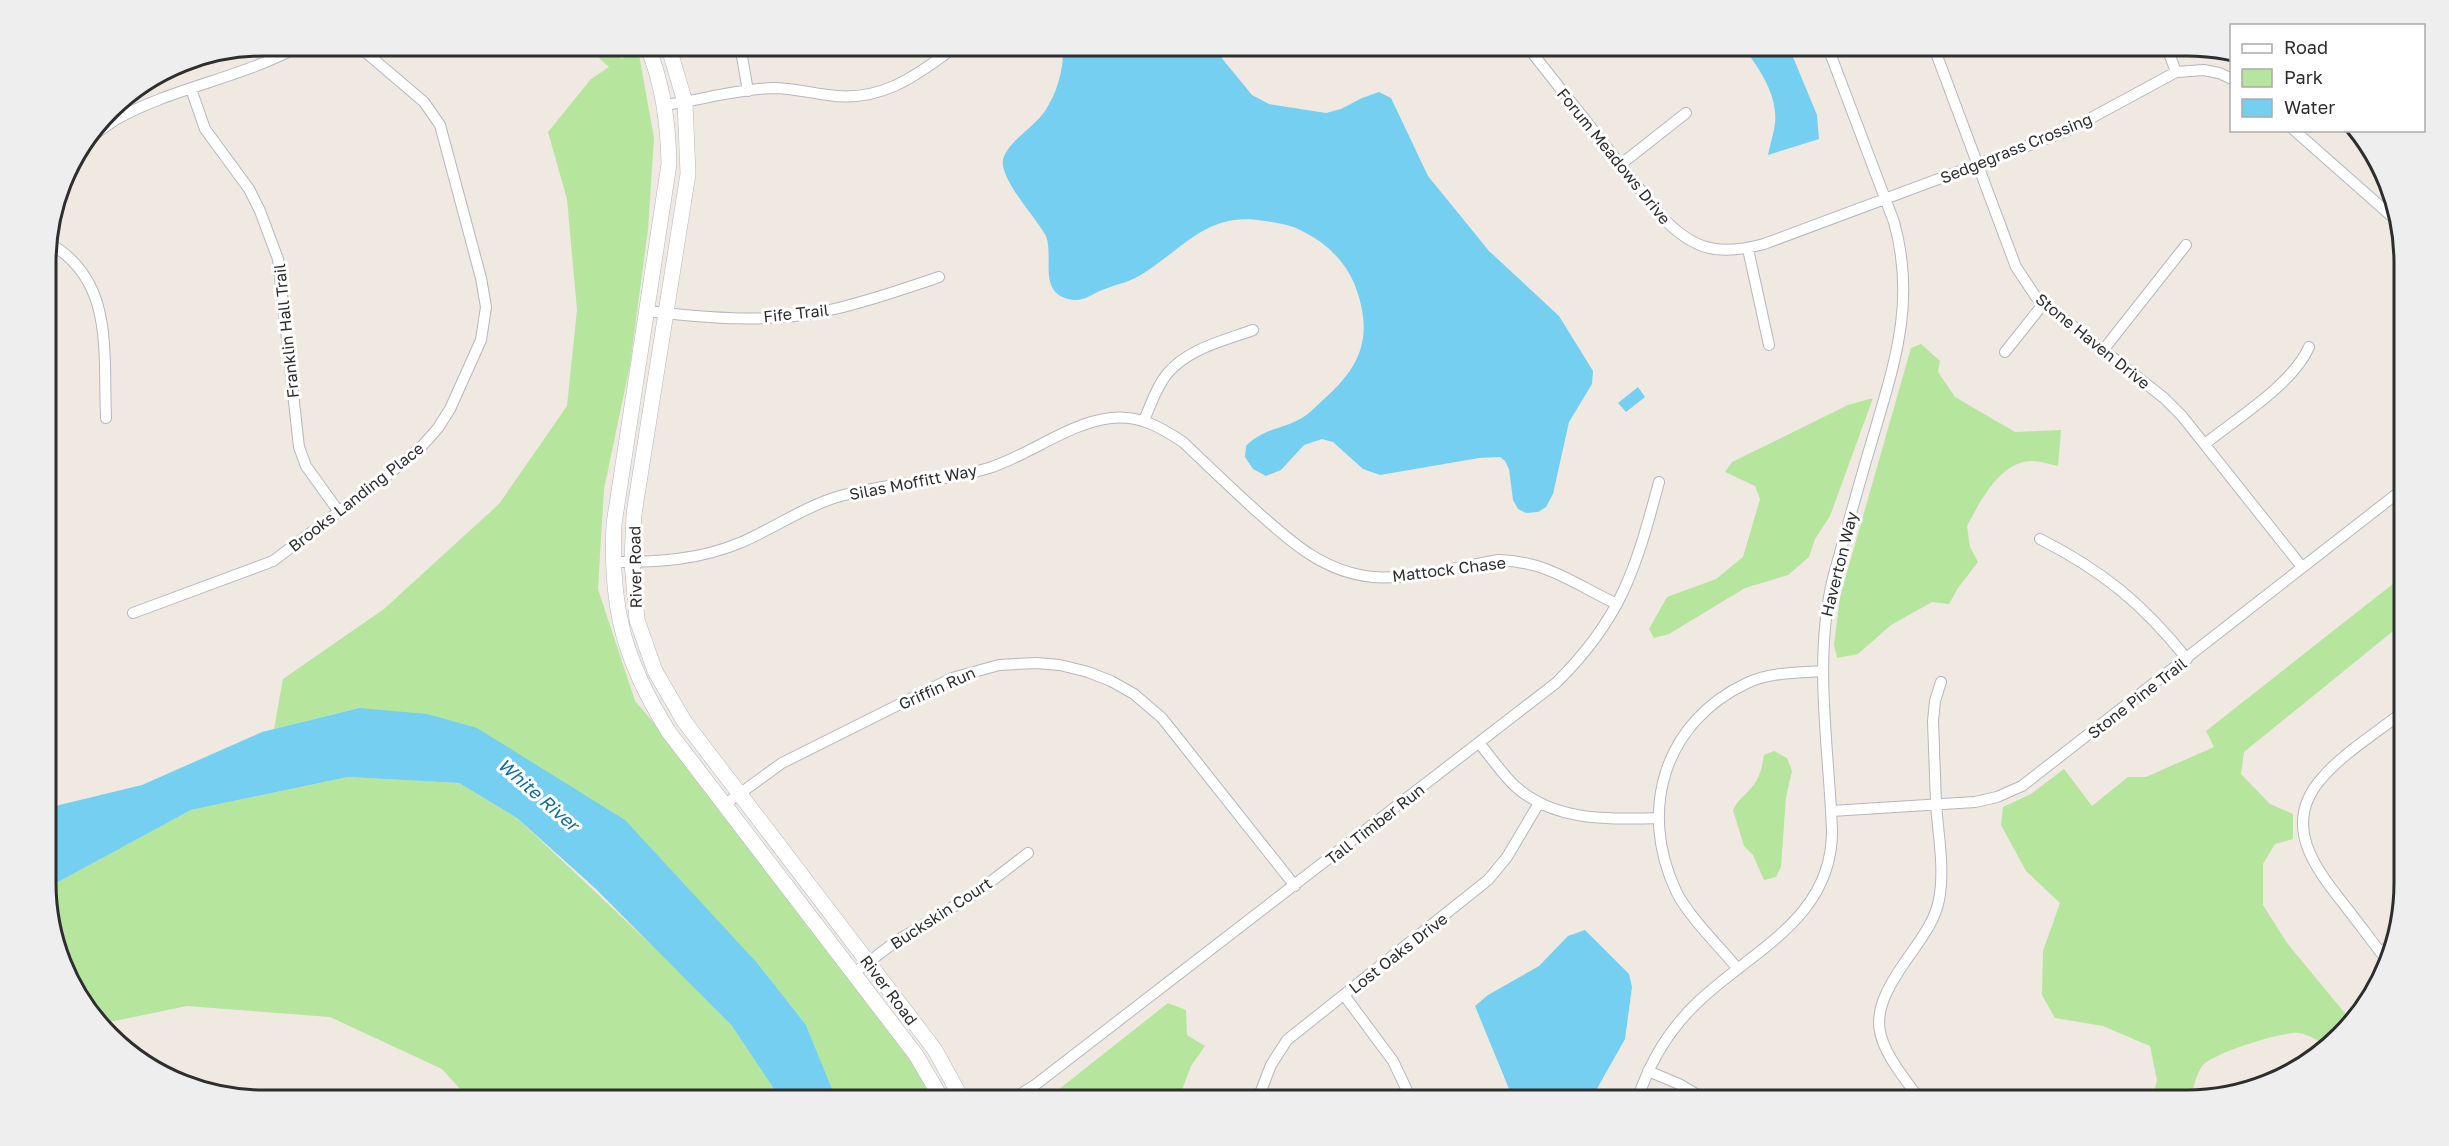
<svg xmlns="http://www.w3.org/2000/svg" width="2449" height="1146" font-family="'Golos Text',sans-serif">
  <rect width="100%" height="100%" fill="#efe9e1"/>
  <path fill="#b6e59e" d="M585 45H605L622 59 638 49 654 138 648 229 630 365 604 489 598 589 635 701 724 805 895 1030 934 1101H837L806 1025 758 964 359 708 274 729 283 679 384 609 499 504 567 406 577 310 567 199 548 132 591 79 609 67Z
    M1921 344 1940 361 1938 372 1955 397 2015 432 2061 430 2058 466C2050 464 2039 461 2030 461 1999 463 1980 502 1967 526L1970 547 1978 562 1958 588 1949 604 1932 602 1891 625 1858 654 1837 658 1834 645 1840 597 1911 348Z
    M1873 398 1830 516 1815 539 1809 557 1788 575 1745 588 1669 634 1654 638 1649 629 1667 597 1716 579 1743 557 1760 499 1755 486 1725 472 1732 462 1848 405Z
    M2403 576V623L2244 752 2241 774 2270 804 2293 814V839L2275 844 2263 864V905L2287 943 2353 1023 2329 1046C2320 1042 2308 1034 2299 1033 2282 1031 2214 1053 2203 1065 2197 1072 2191 1092 2192 1101H2152L2157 1080 2150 1046 2103 1026 2055 1018 2042 995 2043 951 2060 903 2026 871 2001 825 2003 807 2031 794 2064 769 2092 806 2128 777H2146L2214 747 2206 731Z
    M1774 751 1787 758 1792 771 1786 797 1781 867 1776 877 1764 880 1753 855 1744 846 1733 810C1739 798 1744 797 1752 787 1760 778 1762 767 1764 755Z
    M348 777 459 783 517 818 661 954 732 1026 782 1101H471L442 1069 330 1017 187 1006 100 1024 90 1016 47 912V888L191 810Z
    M1168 1003 1186 1010 1187 1035 1205 1046 1191 1066 1178 1101H1044Z"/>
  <path fill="#75cff0" d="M1063 45H1211L1252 95 1269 104 1326 113 1341 109 1362 98 1379 92 1391 98 1428 176 1489 251 1559 316 1593 371 1592 384 1569 422 1553 494 1546 507 1538 512 1526 513 1518 509 1513 500 1509 469 1505 461 1500 457 1479 458 1380 475 1363 469 1333 442 1322 439 1304 445 1281 470 1266 476 1253 469 1245 457 1246 446C1262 429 1283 429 1302 418 1310 413 1316 406 1323 400 1363 365 1374 334 1354 283 1344 260 1326 243 1304 232 1292 225 1279 223 1265 221 1209 211 1187 245 1144 273 1131 282 1117 284 1102 290 1090 295 1082 303 1068 299 1038 291 1054 257 1046 236 1034 215 1008 189 1003 166 999 147 1035 127 1045 111 1058 91 1064 68 1063 45Z
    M1742 45H1788L1817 115 1819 139 1768 155C1770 145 1774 133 1775 123 1778 94 1758 67 1742 45Z
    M1638 387 1645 397 1626 412 1618 403Z
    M359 708 427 714 477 728 625 820 758 964 806 1025 837 1101H782L732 1026 596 889 517 818 459 783 348 777 191 810 47 888V808L142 785 262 732Z
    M1585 930 1629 974 1632 987 1625 1039 1590 1101H1514L1475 1006 1488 995 1539 966 1568 936Z"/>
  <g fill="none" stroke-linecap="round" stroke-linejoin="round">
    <defs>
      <path id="minor" d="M740 45 748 91
        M1526 45 1661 216C1694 251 1719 256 1764 244L2067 131 2176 72 2204 70 2219 73 2232 79
        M1933 45 2016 267 2036 297 2164 398 2182 416 2302 567
        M2166 45 2176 72
        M191 89 205 129 249 189 260 211 278 259 299 447 306 466 339 512
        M665 105C701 100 737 89 774 88 792 88 810 93 828 95 878 103 914 78 952 49
        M2294 130 2397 221
        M88 139C97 133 106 126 115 120 173 87 243 78 301 45
        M1620 165 1686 113
        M47 242C115 279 103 351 106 418
        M1748 249 1769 345
        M647 311C707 318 770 324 830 310 867 302 903 289 939 277
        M2104 349 2186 245
        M2005 352 2044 303
        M1144 420C1151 405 1156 387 1167 374 1187 349 1223 341 1253 330
        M2205 444C2237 418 2293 384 2309 347
        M2040 539C2103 571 2143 604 2187 659
        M613 562C659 562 700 560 742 542 774 528 804 507 837 497 887 482 940 483 989 468 1030 455 1068 423 1111 418 1140 415 1160 427 1183 442 1206 464 1229 486 1253 508 1289 540 1322 572 1373 577 1410 580 1461 566 1499 560 1549 562 1574 584 1617 604
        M133 613 273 561 389 474 423 445 438 428 450 409 481 340 486 307 481 278 440 125 424 102 357 45
        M1479 743C1491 757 1502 774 1515 786 1554 822 1609 819 1658 818
        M724 805 782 763 952 678 999 665 1036 663 1060 665 1088 672 1111 681 1134 694 1162 718 1295 886
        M1831 811 1975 802 1997 797 2022 786 2403 489
        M2381 952 2392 944
        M2388 962C2374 944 2360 925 2346 907 2316 869 2280 825 2322 778 2343 753 2378 732 2404 711
        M1738 969C1720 947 1688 916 1676 891 1638 810 1664 722 1747 683 1770 672 1797 673 1822 671
        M853 974 895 942 976 893 1028 853
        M1344 995 1393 1061 1412 1101
        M1648 1071 1679 1084 1708 1101
        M1009 1101 1035 1085 1556 683C1622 618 1636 568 1659 482
        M1257 1101 1271 1065 1287 1040 1488 880 1507 857 1539 803
        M1637 1101C1649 1063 1670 1028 1699 1001 1754 949 1832 918 1832 831 1829 747 1813 661 1833 578 1846 531 1859 484 1873 437 1895 362 1916 301 1894 222L1827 45
        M1921 1101C1872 1036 1862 1021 1912 952 1923 936 1935 920 1939 900 1945 868 1938 835 1936 803 1935 776 1934 748 1933 721L1935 701 1941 682
        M2066 1101 2084 1099"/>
      <path id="secondary" d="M647 45C663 84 668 122 669 164L614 524C610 608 624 660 668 731L916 1055 943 1101
        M668 45 685 102 688 174 634 514 632 562 637 620 655 671 684 721 935 1050 963 1101"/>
    </defs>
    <use href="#minor" stroke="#b4b7c1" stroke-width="12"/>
    <use href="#secondary" stroke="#b4b7c1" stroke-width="16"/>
    <use href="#minor" stroke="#fff" stroke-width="10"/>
    <use href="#secondary" stroke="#fff" stroke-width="15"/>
  </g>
  <g text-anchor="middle" stroke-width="6" stroke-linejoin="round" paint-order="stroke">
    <g font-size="16" fill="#2e2e2e" stroke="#fff">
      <text transform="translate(2016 148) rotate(-22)" y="6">Sedgegrass Crossing</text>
      <text transform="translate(1614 156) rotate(51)" y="6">Forum Meadows Drive</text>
      <text transform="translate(796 313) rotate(-6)" y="6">Fife Trail</text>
      <text transform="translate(286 331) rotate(-96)" y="6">Franklin Hall Trail</text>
      <text transform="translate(2093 341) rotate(39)" y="6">Stone Haven Drive</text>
      <text transform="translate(913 482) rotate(-11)" y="6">Silas Moffitt Way</text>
      <text transform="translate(356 497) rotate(-38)" y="6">Brooks Landing Place</text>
      <text transform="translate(1839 564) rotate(-76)" y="6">Haverton Way</text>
      <text transform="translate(635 567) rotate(-91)" y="6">River Road</text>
      <text transform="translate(1449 569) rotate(-7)" y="6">Mattock Chase</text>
      <text transform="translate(937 688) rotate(-24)" y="6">Griffin Run</text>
      <text transform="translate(2137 698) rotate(-38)" y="6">Stone Pine Trail</text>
      <text transform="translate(1375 824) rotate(-38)" y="6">Tall Timber Run</text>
      <text transform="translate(941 913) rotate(-33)" y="6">Buckskin Court</text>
      <text transform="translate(1398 953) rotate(-38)" y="6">Lost Oaks Drive</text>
      <text transform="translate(889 990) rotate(53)" y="6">River Road</text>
    </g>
    <g font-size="18" font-style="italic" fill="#0d6fa3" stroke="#fff">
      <text transform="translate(538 795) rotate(41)" y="6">White River</text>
    </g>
  </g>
  <path d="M0 0H2449V1146H0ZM263 56H2187A207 207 0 0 1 2394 263V883A207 207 0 0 1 2187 1090H263A207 207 0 0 1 56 883V263A207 207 0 0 1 263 56Z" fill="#eee" fill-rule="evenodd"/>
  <path fill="none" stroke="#2e2e2e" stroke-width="3" d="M263 56H2187A207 207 0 0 1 2394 263V883A207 207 0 0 1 2187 1090H263A207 207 0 0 1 56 883V263A207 207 0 0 1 263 56Z"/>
  <rect x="2230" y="24" width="195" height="108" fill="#ffffff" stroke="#ababab" stroke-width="1.5"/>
  <rect x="2242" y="44" width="30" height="9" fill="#ffffff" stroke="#ababab" stroke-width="1.5"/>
  <text x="2284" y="54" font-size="18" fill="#2e2e2e">Road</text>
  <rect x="2242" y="69" width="30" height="18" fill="#b6e59e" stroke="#ababab" stroke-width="1.5"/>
  <text x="2284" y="84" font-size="18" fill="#2e2e2e">Park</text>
  <rect x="2242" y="99" width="30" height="18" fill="#75cff0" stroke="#ababab" stroke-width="1.5"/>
  <text x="2284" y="114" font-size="18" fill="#2e2e2e">Water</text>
</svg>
